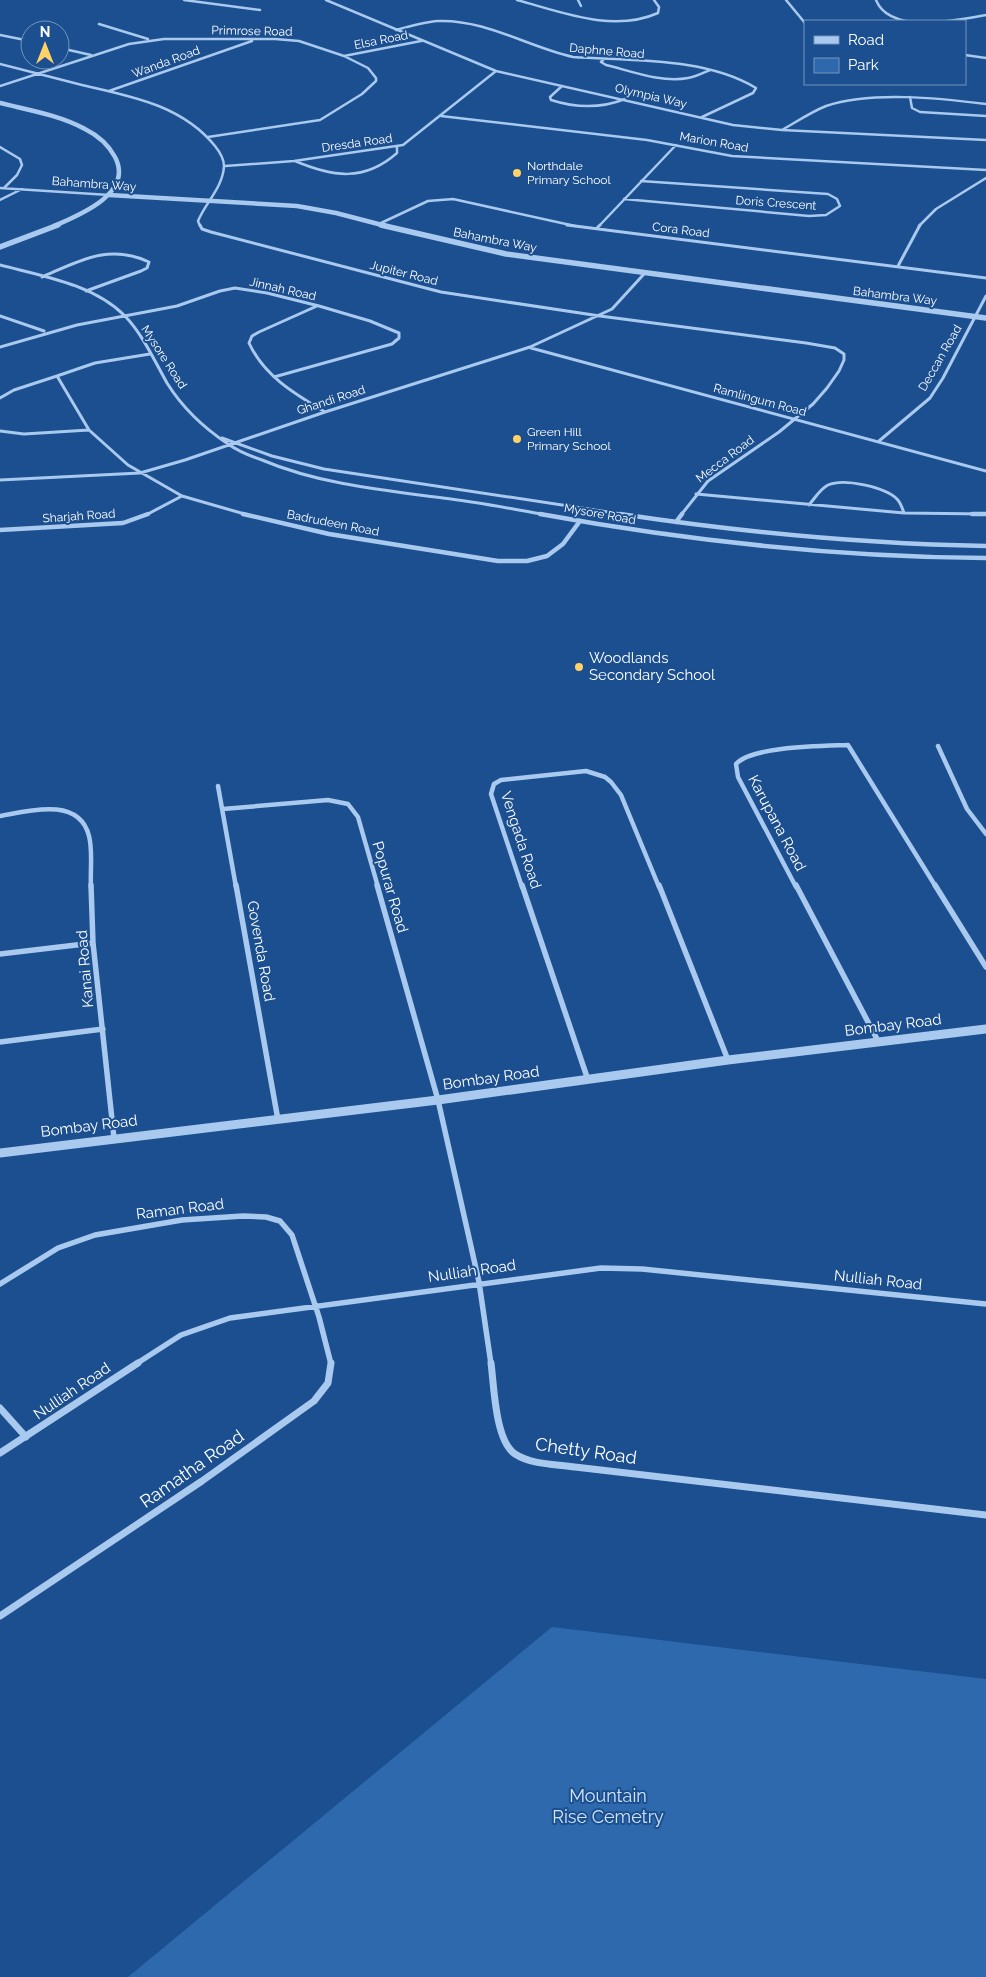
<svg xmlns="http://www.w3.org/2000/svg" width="986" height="1977" font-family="Raleway,sans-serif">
  <rect width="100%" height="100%" fill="#1b4f8f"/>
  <path fill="#2e69ad" d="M552 1627 986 1679V1977H128Z"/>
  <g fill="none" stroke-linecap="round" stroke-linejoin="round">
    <path stroke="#a9c9ee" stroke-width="2.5" d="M184 0 260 10
      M326 0 496 71 733 125 782 130 986 140
      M517 0C562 12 613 33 658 13L659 7 654 0
      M578 0 581 6
      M786 0 805 23
      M876 0C890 35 957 20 986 15
      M99 24 148 39
      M396 30C410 26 424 22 438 21 485 19 528 47 573 57 631 61 705 57 756 88L753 93 702 117
      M0 35 30 41
      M60 48 91 55
      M965 55 986 58
      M344 56 421 41
      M603 60 601 62 606 65C631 71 661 83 688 78 695 77 703 73 710 70
      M0 64C27 71 54 78 82 85 130 96 182 105 215 146 219 151 224 159 224 166 223 187 206 202 198 221L200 226
      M0 86 129 44 164 39H275L299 41 344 56 368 68 376 78V81L362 94 320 120 208 137
      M562 86 550 97 551 100C576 108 600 109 625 99
      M109 91 252 41
      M910 97 912 108 920 112 986 116
      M441 116 647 140 732 156 986 170
      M782 130C796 122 811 112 826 106 871 91 939 98 986 104
      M0 147 20 159 22 165 17 175 4 188
      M295 161C333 177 364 182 397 153V147
      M225 166 294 161 403 145 496 71
      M0 188 109 195
      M624 199 809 216 826 215 840 206 837 199 828 194 641 181
      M0 200 22 189
      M381 223 428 201 453 199 575 226
      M599 226 676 145
      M919 226 936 209 986 178"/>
    <path stroke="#a9c9ee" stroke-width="3" d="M200 225 202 229 211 232 441 292 600 316 806 343 835 348 844 354V360L839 371 827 388 813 404 779 432 708 481 681 515
      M567 225 986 278
      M597 228 600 225
      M0 265C42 276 93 284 125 316 143 335 154 360 167 383 182 407 204 428 228 444 238 451 250 456 262 460 319 484 381 490 443 498 478 502 512 509 547 515
      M898 266 920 225
      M42 277C79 261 109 243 149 262L147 268 141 271 86 291
      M317 306 259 332 252 336 249 343C264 376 295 394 325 412
      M0 316 44 331
      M0 347 77 325 177 306 220 291 235 288 267 293 319 306 370 321 399 333V338L392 344 274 377
      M531 348 986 471
      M150 354 95 363 57 376 89 430 128 465 182 496 248 515
      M0 398 14 390 57 376
      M0 431 24 434 89 430
      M222 438 272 456 324 469 628 515
      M879 441 930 398 943 378 986 296
      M0 480 140 473 185 460 325 412 530 347 612 309 644 274
      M696 494 904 513 986 514
      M809 505C815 498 820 489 828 485 844 478 885 487 897 499 901 503 902 508 904 513
      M146 515 182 496"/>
    <path stroke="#a9c9ee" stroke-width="4.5" d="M243 514 329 534 498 561H527L547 556 563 544 580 521
      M540 514C688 541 836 557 986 558
      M620 514C741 532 863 544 986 546
      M972 514H986
      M676 522 682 514
      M0 530 123 523 148 514
      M938 746 967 809 986 834
      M218 786 236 887
      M223 809 328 800 348 804 358 817 378 887
      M0 816C28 811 79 796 89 836 93 851 90 871 91 887
      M522 887 491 794 494 784 501 780 586 771 605 777 611 782 621 795 659 887
      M796 887 738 777 736 764C752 746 824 746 848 745L936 887"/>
    <path stroke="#a9c9ee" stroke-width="5.5" d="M91 885 93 943 114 1138
      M236 885 278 1120
      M377 885 438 1100 479 1282 491 1364
      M522 885 588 1080
      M659 885 728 1060
      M796 885 878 1041
      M935 885 986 967
      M0 954 93 943
      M0 1042 103 1029
      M0 1284 58 1248 95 1235 182 1220 243 1216 266 1217 280 1221 292 1235 319 1317 331 1364
      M136 1364 181 1335 230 1318 601 1268 642 1269 986 1304"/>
    <path stroke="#a9c9ee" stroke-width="7" d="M491 1363C494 1385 495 1441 515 1454 532 1465 556 1464 575 1467L986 1515
      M0 1408 26 1437
      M0 1453 138 1363
      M0 1616 202 1481 314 1401 328 1383 331 1363"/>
    <path stroke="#a9c9ee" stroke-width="4.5" d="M0 103C28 110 59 115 85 129 97 135 108 144 115 157 134 193 80 215 54 226
      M109 195 297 206 336 213 386 226"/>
    <path stroke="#a9c9ee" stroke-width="5.5" d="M381 225 506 254 986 318
      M0 247 58 225"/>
    <path stroke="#a9c9ee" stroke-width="9" d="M0 1153 438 1100 728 1060 986 1029"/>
  </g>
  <g fill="#ffd166" stroke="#1b4f8f" stroke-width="2">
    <circle cx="517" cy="173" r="5"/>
    <circle cx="517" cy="439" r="5"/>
    <circle cx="579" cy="667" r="5"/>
  </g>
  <g text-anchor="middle" stroke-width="4" stroke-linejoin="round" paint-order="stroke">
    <g font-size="12" fill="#fff" stroke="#1b4f8f">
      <text transform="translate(252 31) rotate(1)" y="4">Primrose Road</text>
      <text transform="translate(381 40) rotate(-11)" y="4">Elsa Road</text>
      <text transform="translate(607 51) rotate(5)" y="4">Daphne Road</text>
      <text transform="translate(166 62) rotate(-20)" y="4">Wanda Road</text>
      <text transform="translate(651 96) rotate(13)" y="4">Olympia Way</text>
      <text transform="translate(714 142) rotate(10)" y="4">Marion Road</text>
      <text transform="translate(357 143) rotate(-8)" y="4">Dresda Road</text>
      <text transform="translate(94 184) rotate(4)" y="4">Bahambra Way</text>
      <text transform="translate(776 203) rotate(4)" y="4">Doris Crescent</text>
      <text transform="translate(681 230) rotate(7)" y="4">Cora Road</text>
      <text transform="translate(495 240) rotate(11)" y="4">Bahambra Way</text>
      <text transform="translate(404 273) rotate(14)" y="4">Jupiter Road</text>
      <text transform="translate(283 289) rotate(13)" y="4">Jinnah Road</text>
      <text transform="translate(895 296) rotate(7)" y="4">Bahambra Way</text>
      <text transform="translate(164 357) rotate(57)" y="4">Mysore Road</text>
      <text transform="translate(940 358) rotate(-60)" y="4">Deccan Road</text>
      <text transform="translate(331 400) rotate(-18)" y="4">Ghandi Road</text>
      <text transform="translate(760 400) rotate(15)" y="4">Ramlingum Road</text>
      <text transform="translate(725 459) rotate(-37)" y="4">Mecca Road</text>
      <text transform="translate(600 514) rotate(10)" y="4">Mysore Road</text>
      <text transform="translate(79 516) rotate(-4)" y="4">Sharjah Road</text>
      <text transform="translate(333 523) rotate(11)" y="4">Badrudeen Road</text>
    </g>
    <g font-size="12" fill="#fff" stroke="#1b4f8f" text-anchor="start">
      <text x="527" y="170">Northdale<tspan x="527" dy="14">Primary School</tspan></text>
      <text x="527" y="436">Green Hill<tspan x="527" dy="14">Primary School</tspan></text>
    </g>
    <g font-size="15" fill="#fff" stroke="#1b4f8f" text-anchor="start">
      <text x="589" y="663">Woodlands<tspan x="589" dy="17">Secondary School</tspan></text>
    </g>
    <g font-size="15" fill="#fff" stroke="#1b4f8f">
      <text transform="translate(777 823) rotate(62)" y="5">Karupana Road</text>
      <text transform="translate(521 840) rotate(72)" y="5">Vengada Road</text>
      <text transform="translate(390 887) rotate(74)" y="5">Popurar Road</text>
      <text transform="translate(261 951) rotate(80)" y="5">Govenda Road</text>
      <text transform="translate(85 969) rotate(-95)" y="5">Kanai Road</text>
      <text transform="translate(893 1025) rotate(-7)" y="5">Bombay Road</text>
      <text transform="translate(491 1078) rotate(-8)" y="5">Bombay Road</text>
      <text transform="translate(89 1126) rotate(-7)" y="5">Bombay Road</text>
      <text transform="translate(180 1209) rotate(-7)" y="5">Raman Road</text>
      <text transform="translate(472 1271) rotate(-8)" y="5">Nulliah Road</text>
      <text transform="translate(878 1280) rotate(6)" y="5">Nulliah Road</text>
      <text transform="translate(72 1391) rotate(-34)" y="5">Nulliah Road</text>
    </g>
    <g font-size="18" fill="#fff" stroke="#1b4f8f">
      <text transform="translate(586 1451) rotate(8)" y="6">Chetty Road</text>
      <text transform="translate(192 1469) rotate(-35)" y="6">Ramatha Road</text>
    </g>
    <g font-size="18" fill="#cfe3fa" stroke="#1b4f8f">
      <text x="608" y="1802">Mountain<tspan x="608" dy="21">Rise Cemetry</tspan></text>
    </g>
  </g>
  <rect x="804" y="20" width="162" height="65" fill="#1b4f8f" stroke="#7695bc"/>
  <rect x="814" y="36" width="25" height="8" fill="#a9c9ee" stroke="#7695bc"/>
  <text x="848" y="45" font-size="15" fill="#ffffff">Road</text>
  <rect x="814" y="58" width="25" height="15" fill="#2e69ad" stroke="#7695bc"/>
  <text x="848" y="70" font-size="15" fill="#ffffff">Park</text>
  <g transform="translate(45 45)"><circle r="24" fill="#1b4f8f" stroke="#7695bc"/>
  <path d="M0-4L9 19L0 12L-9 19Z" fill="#ffd166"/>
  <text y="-8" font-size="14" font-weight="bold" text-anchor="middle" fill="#ffffff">N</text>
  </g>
</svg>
